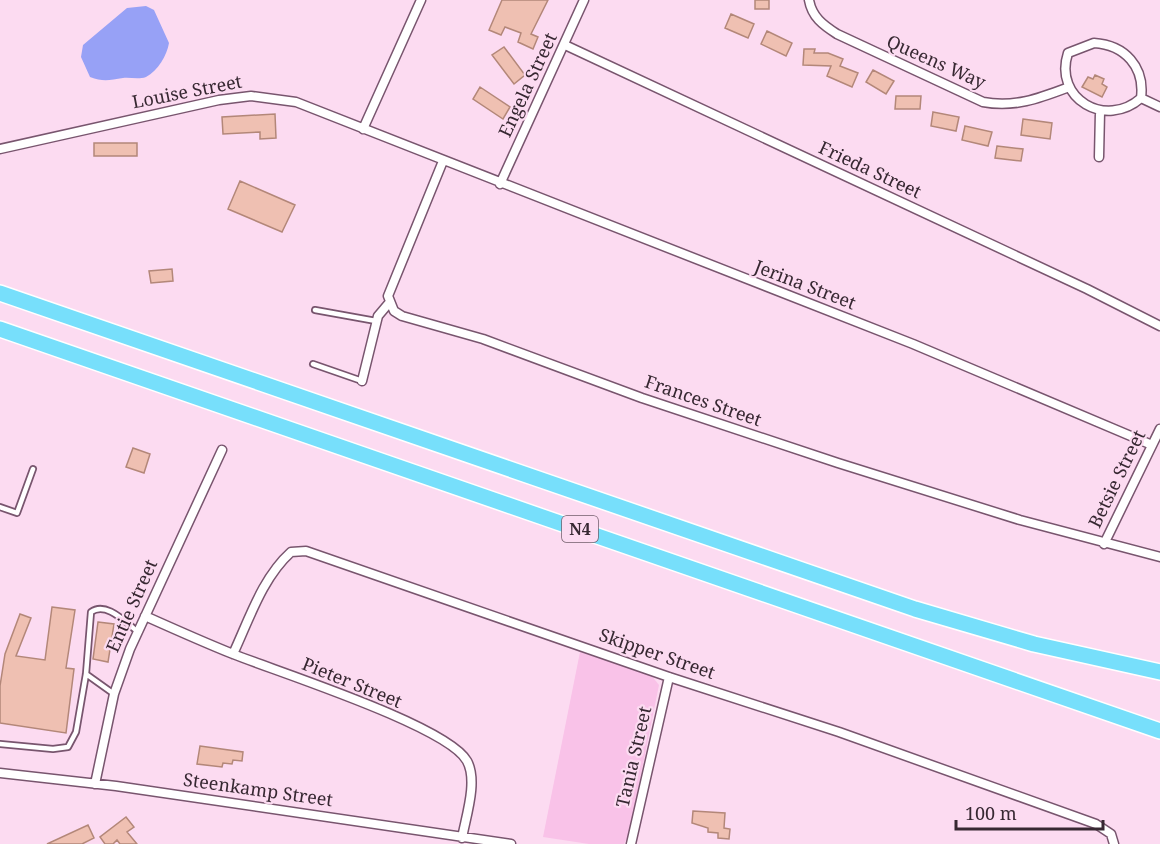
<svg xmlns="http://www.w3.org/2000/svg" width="1160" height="844" font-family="'Noto Serif',serif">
  <rect width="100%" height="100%" fill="#fcdbf1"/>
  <path fill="#f9c2e8" d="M580 652 651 675 659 685 629 834 624 844H589L543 837Z"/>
  <path fill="#97a1f6" d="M146 6 154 10 169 43C167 55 158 71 146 77 138 80 130 77 123 78 110 80 103 82 90 77L81 57 83 45 127 8Z"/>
  <path fill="#efc0b2" stroke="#b38779" stroke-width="1.5" d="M502 0H548L531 34 538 37 533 49 518 42 521 33 505 27 501 35 489 30Z
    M755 0H769V9H755Z
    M731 14 754 24 748 38 725 28Z
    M767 31 792 43 786 56 761 44Z
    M504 47 525 75 514 84 492 55Z
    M804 49H815L814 53H828L843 59 840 66 858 73 852 87 827 76 831 66 803 65Z
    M873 70 894 81 886 94 866 82Z
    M1095 75 1104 79 1102 84 1107 87 1102 97 1082 87 1088 77 1093 79Z
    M480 87 510 107 503 119 473 99Z
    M896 96H921L920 109H895Z
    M933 112 959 117 956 131 931 126Z
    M275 114 276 138 260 139V132L223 134 222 117Z
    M1023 119 1052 123 1050 139 1021 135Z
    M965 126 992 132 988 146 962 140Z
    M94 143H137V156H94Z
    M997 146 1023 149 1021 161 995 158Z
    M240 181 295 205 282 232 228 209Z
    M172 269 173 281 151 283 149 271Z
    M133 448 150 454 144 473 126 467Z
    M52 607 75 610 66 668 74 669 66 733 0 723V686L5 654 20 614 31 618 16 656 45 660Z
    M98 622 114 624 108 662 93 659Z
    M200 746 243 752 242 761 233 760 232 764 223 763 222 767 197 764Z
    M693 811 725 813 724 828 730 829 729 839 718 838V833L708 832V828L692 823Z
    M126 817 134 827 127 832 137 844H120L117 840 113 844H105L100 837Z
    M88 825 94 838 82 844H47Z"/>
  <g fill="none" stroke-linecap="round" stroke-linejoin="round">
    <defs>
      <path id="lane" d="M315 310 376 321
        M313 364 362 381
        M0 507 17 513 33 469
        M86 674 114 694
        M0 744 53 749 68 747 76 732 86 674 91 612C106 601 125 622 137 631"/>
      <path id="street" d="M809 0C812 17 823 25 837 34L983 102C1015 108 1040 98 1069 87
        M1094 43C1125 45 1145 67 1141 98 1106 129 1053 99 1068 53Z
        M565 45 1087 289 1160 326
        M1141 98 1160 107
        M363 129 421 0
        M0 149 219 100 251 96 296 102 913 344 1152 445
        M1099 157 1100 112
        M443 161 388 296 394 311 402 316 483 339 642 398 838 463 1020 520 1160 557
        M500 184 584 0
        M362 381 378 316 389 303
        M1104 544 1160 429
        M145 616C174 629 203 642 233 654 278 672 448 726 467 761 478 781 466 816 462 838
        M233 654C249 620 262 578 291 552L306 551 669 677 839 732 1096 824 1111 834 1114 844
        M0 773 116 786 511 844
        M95 784 114 694 130 649 222 450
        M631 844 669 677"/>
      <path id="highway" d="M0 293 915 609 1034 644 1160 672
        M0 329 1160 731"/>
    </defs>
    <use href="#lane" stroke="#78556e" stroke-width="8"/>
    <use href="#street" stroke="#78556e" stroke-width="11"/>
    <use href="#highway" stroke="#fff" stroke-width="18"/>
    <use href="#lane" stroke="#fff" stroke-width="4.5"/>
    <use href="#street" stroke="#fff" stroke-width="8"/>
    <use href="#highway" stroke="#77dffb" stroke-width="15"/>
  </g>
  <g text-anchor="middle" stroke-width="4.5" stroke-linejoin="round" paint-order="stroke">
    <rect fill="#fcdbf1" stroke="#725e6b" stroke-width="1.5" x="562" y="516" width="36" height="26" rx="4.5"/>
    <g font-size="16" font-weight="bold" fill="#372832">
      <text x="580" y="535">N4</text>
    </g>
    <g font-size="18" fill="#372832" stroke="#fcdbf1">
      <text transform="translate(936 62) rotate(24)" y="6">Queens Way</text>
      <text transform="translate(528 85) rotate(-65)" y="6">Engela Street</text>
      <text transform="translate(187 92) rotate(-11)" y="6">Louise Street</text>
      <text transform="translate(870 170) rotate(25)" y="6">Frieda Street</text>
      <text transform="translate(805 285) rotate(21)" y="6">Jerina Street</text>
      <text transform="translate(703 401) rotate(19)" y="6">Frances Street</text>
      <text transform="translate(1117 479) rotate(-64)" y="6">Betsie Street</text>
      <text transform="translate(132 606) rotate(-66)" y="6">Entie Street</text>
      <text transform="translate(657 654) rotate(19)" y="6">Skipper Street</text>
      <text transform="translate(352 683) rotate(22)" y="6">Pieter Street</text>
      <text transform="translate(634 757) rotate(-77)" y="6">Tania Street</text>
      <text transform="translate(258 790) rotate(8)" y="6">Steenkamp Street</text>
    </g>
  </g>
  <path d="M956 820v9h147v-9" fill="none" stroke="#372832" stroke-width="3"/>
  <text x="965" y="820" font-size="18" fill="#372832" stroke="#fcdbf1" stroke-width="4.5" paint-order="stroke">100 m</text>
</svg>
